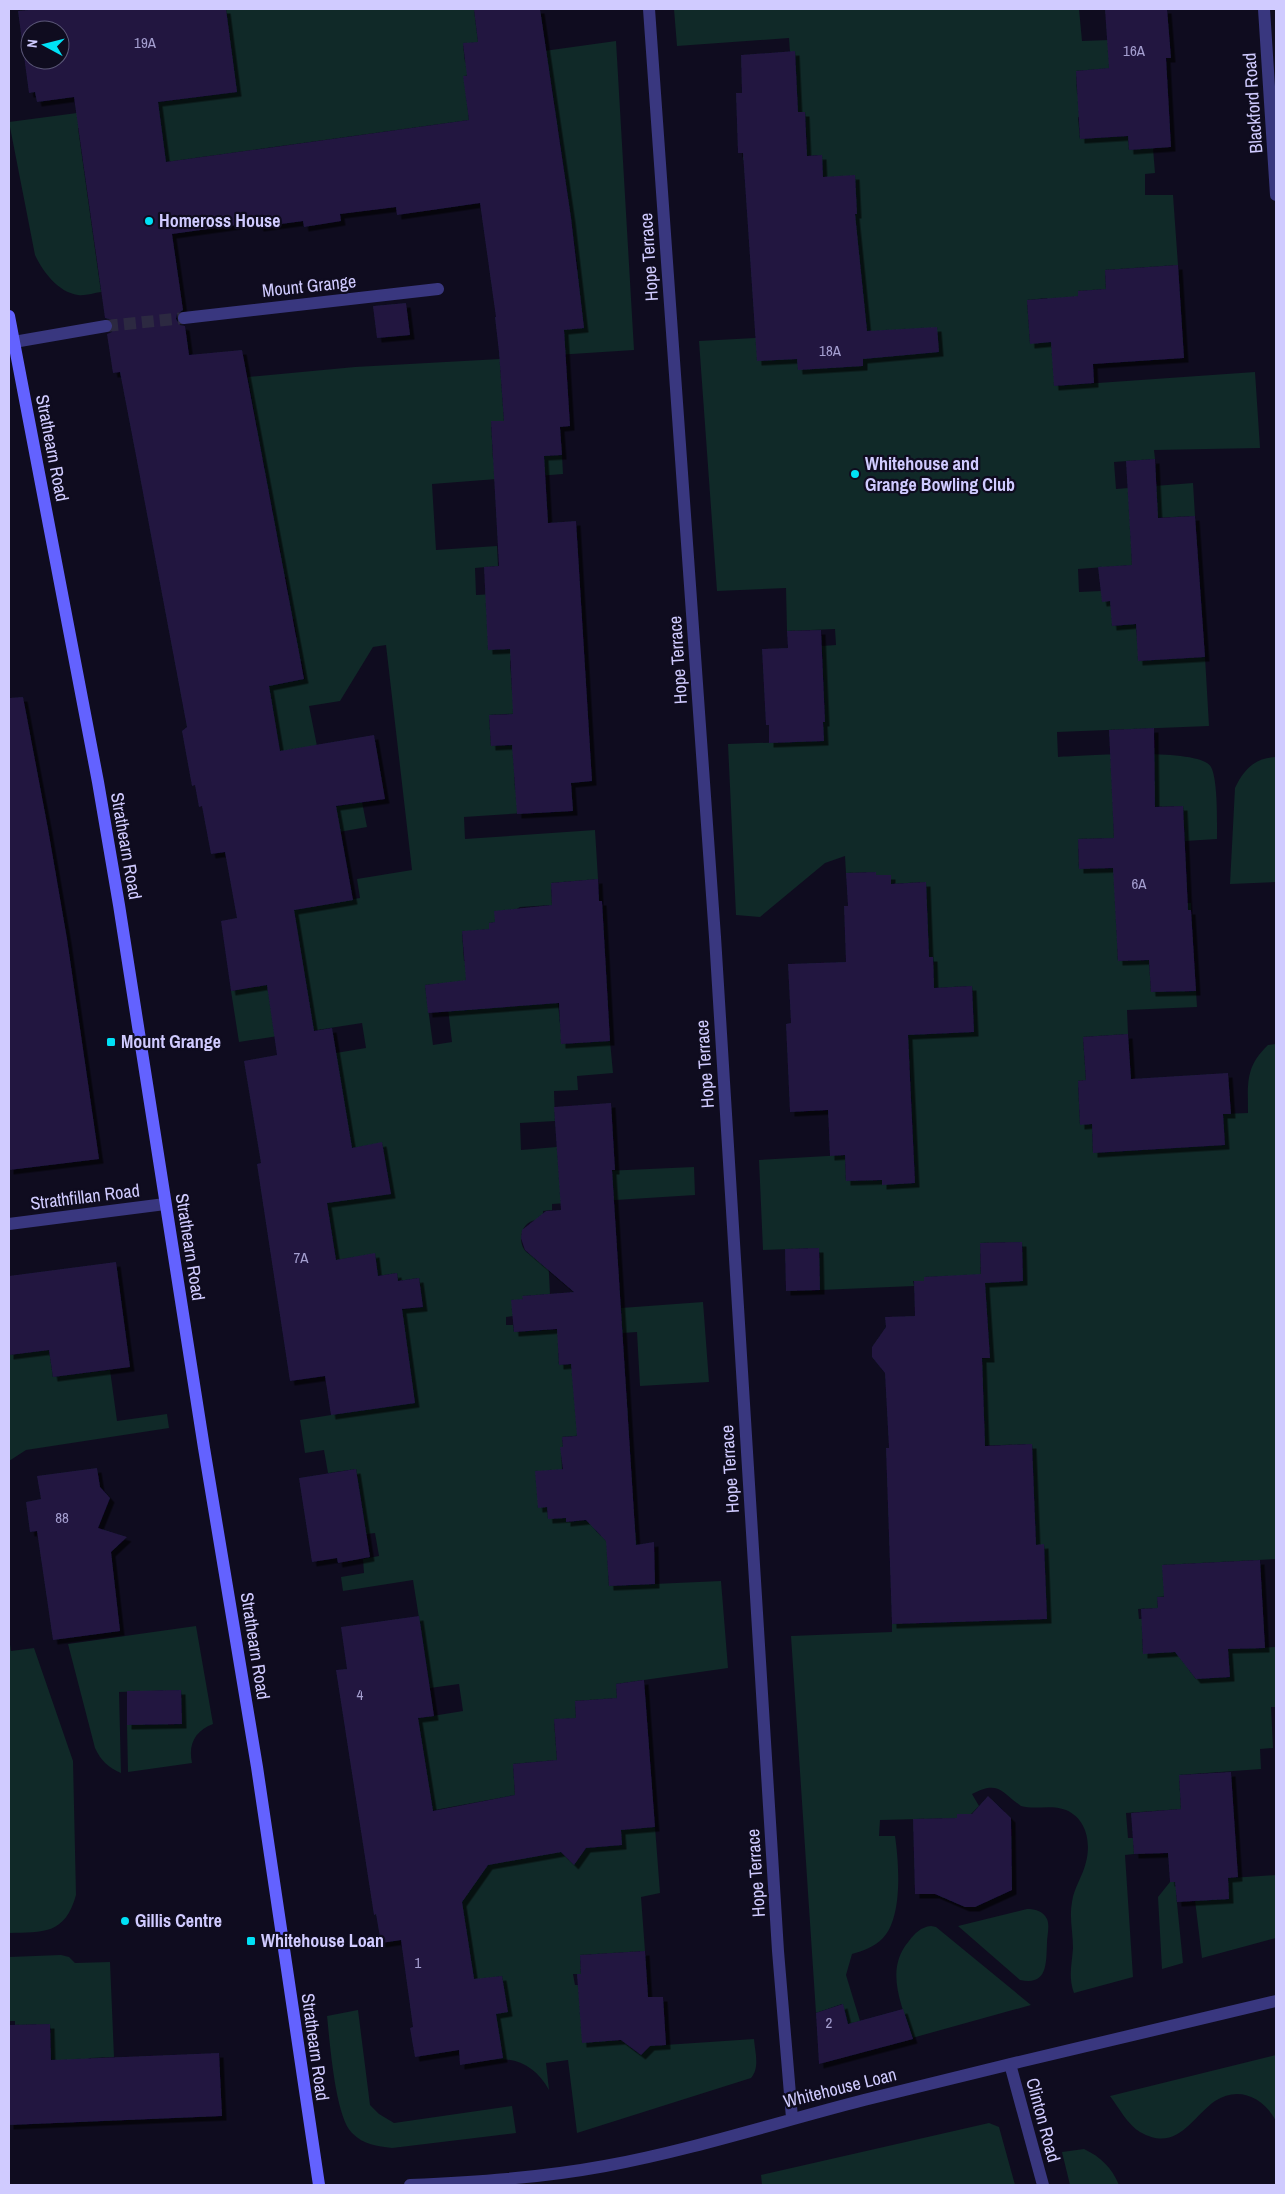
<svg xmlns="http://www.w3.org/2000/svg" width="1285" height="2194" font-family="'Archivo Narrow',sans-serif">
  <defs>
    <filter id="shadow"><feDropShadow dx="4.5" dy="4.5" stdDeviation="0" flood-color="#0009"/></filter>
  </defs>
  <rect width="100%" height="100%" fill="#0f0c1f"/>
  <path fill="#102928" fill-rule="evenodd" d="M226 9H474L478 42 463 44 465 62 616 41 634 350 556 355 500 364 504 421 491 422 493 459 562 455 563 474 432 484 436 550 497 546 498 566 475 568 476 595 516 593 515 645 510 662 512 690 557 687 579 710 489 715 491 746 513 745 515 790 530 789 539 812 464 817 465 839 595 830 598 879 551 883 552 905 520 907 495 922 489 923V929L462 932 464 961 519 957 486 1008 558 1003 562 1044 610 1041 613 1073 577 1076 578 1090 554 1091 555 1121 520 1123 521 1150 557 1147 559 1173 694 1167 695 1195 552 1204V1210L543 1211 544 1221C540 1221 536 1220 532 1221 518 1226 517 1251 532 1255 537 1257 544 1255 548 1254L550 1294 523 1296V1299L513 1316 506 1317V1325H513L514 1332 569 1329 558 1346 559 1365 571 1364 625 1379 628 1415 597 1417V1434L562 1437 563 1447H561L562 1469 547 1507 548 1518H566V1522L595 1520 596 1531 605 1539 634 1517 637 1545 607 1550 609 1586 721 1581 728 1668 616 1684 617 1698 575 1701 576 1718 554 1720 557 1760 513 1764 515 1795 424 1812 414 1719 463 1711 459 1684 430 1688 413 1580 343 1591 341 1577 364 1573 363 1559 379 1556 375 1533 366 1534 356 1469 328 1473 324 1450 305 1453 300 1420 331 1415 353 1316 423 1307 419 1278 398 1281 397 1273 378 1276 375 1254 336 1260 322 1176 391 1193 382 1143 329 1152 336 1053 366 1048 362 1023 239 1042 231 991 305 979 283 911 360 898 357 879 412 870 386 645 373 647 340 701 309 706 320 761 283 768 274 717 266 712 269 678 276 685 305 679 302 661 297 662 293 638 297 637 294 619 289 620 285 597 289 596 286 577H283L278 554 281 553 277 535 234 543 244 517 273 512 269 493 266 494 261 471 265 469 261 451 218 461 228 433 257 427 248 377 355 367 500 359 541 333 583 327 571 271 578 269 558 128 551 129 555 107 549 70 504 71 464 76 469 120 166 162 159 116 78 128 101 292C94 293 85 296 78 295 58 292 43 272 35 255L9 122 236 92ZM445 983 452 1042 433 1045 425 985Z
    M674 9H1079L1082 41 1110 40 1112 68 1076 71 1077 94 1103 93 1104 115 1078 117 1080 139 1128 136 1129 150 1153 148 1155 173 1145 174V195H1173L1178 265 1105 270 1106 289 1078 291 1079 307 1047 310V298L1027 300 1030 342 1050 341 1081 328 1055 386 1255 372 1260 448 1154 450 1155 459 1114 462 1116 489 1193 483 1195 516 1130 519 1132 565 1078 569 1079 592 1101 591 1116 600 1112 626 1127 625V617L1135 616 1139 661 1205 657 1209 726 1057 732 1058 757C1083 756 1200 747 1211 767 1218 780 1217 822 1217 839L1185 841 1183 806 1113 808 1114 838 1078 839 1079 869 1115 868 1116 907 1191 903V910L1116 914 1118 961 1149 960 1151 992 1196 991 1197 1007 1127 1010 1128 1034 1083 1037 1086 1080 1078 1081 1080 1124H1092L1093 1153 1225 1145 1223 1114 1248 1113C1248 1083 1245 1067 1268 1045L1276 1044V1559L1163 1565 1185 1595 1157 1597 1158 1608 1138 1609 1139 1619 1186 1616 1167 1630 1142 1632 1143 1653 1188 1651 1189 1670 1196 1679 1230 1677 1228 1649 1276 1647V1707H1271L1273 1748 1260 1749 1261 1769 1179 1775 1181 1809 1126 1813 1128 1838H1133L1134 1854 1125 1855 1133 1977 1074 1993C1068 1977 1072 1964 1073 1948 1073 1932 1069 1917 1072 1902 1074 1887 1083 1876 1086 1862 1091 1843 1087 1819 1066 1810 1051 1804 1036 1810 1021 1806 1001 1792 999 1780 972 1794L979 1806 971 1814H957V1818L880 1820 879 1836H895C899 1863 903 1917 883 1938 874 1947 863 1951 852 1954L846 1975 860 2021 848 2024 842 2004 816 2013 791 1636 892 1632V1624L1047 1619 1044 1545H1036L1032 1444 967 1446 984 1420 983 1390 975 1359 990 1358 987 1313 952 1276 925 1277 924 1281H913L914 1286 820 1290 818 1248 763 1250 759 1160 845 1155 846 1181 882 1180V1184L915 1183 910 1068 903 1035 974 1032 972 986 934 988 923 958 925 882 891 884V875H876V872L846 873 845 856 825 863 760 917 736 915 728 744 823 741V722H825L822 646 836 645 835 629 787 631 786 588 717 591 699 341 755 338 863 302 860 262 833 216 857 214 854 175 824 184 821 155 743 160V153H741L740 138 807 145 805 112H798L795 52H790L789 38 677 46ZM1022 1242 1023 1281 981 1283 980 1243Z
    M1276 757V882L1230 884 1235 788C1244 769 1255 758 1276 757Z
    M362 802 367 827 272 844 328 808Z
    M703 1302 709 1382 640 1386 637 1332 622 1333 621 1308Z
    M49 1350 53 1377 110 1370 117 1421 167 1414 169 1428 26 1450 9 1461V1355Z
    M196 1626 213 1724C195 1731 188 1744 192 1763L128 1772 127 1725 182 1724 181 1690 119 1692 121 1773C109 1768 101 1761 95 1748L68 1644Z
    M9 1638 11 1651 34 1648 73 1761 76 1895C65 1935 43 1932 9 1933Z
    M516 1802 569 1860 578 1859 586 1848 621 1845V1830L655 1827 660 1893 641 1897 645 1951 580 1955 581 1974H573L575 1985H581L608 2032 609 2041 630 2040V2047L638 2053 644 2052 650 2046 754 2039C755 2052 760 2068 751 2078L577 2133 568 2060 546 2063 549 2090C536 2067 517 2056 491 2060L496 2014 508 2011 502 1976 459 1983 439 1933Z
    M1276 1875V1938L1202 1958 1194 1892 1176 1893 1183 1963 1162 1969 1158 1897 1170 1882Z
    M1027 1909C1035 1909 1043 1911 1047 1919 1050 1926 1047 1936 1047 1943 1046 1963 1048 1986 1020 1980L958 1926Z
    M931 1926 936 1927 1031 2005 912 2038C902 2005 884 1970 909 1941 915 1933 921 1927 931 1926Z
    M61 1955 69 1957 75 1963 110 1962 114 2057 90 2058 52 2078 50 2024 15 2025V2021H9V1957Z
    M358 2010 370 2105 379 2114 394 2123 512 2106 516 2133 392 2148C377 2146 364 2145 352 2133 335 2116 330 2043 327 2016Z
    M1276 2055V2121C1264 2098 1239 2085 1215 2101 1191 2118 1177 2153 1140 2132 1128 2125 1119 2108 1110 2096Z
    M989 2123 999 2127 1015 2185H762L761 2175Z
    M1084 2149C1101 2157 1112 2168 1119 2185H1070L1062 2152Z"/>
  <path fill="#201840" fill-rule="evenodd" filter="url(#shadow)" d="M38 9H226L237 92 158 102 166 162 469 120 463 76H467L463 43 478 42 474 9H540L571 218 584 328 564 330 570 426 560 427 562 455 544 456 548 523 576 521 592 781 571 783 573 811 517 814 512 745 491 746 489 715 513 714 510 649 488 650 484 567 499 566 491 421H504L499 352 495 317H496L480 203 397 215 396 207 340 214 341 221 304 227 303 221 259 227 258 222 172 234 183 310 177 314 176 319 180 325 185 326 189 355 242 350 304 679 269 686 280 751 374 735 385 799 336 806 353 900 294 910 314 1031 332 1028 352 1148 382 1142 391 1194 327 1203 336 1260 375 1253 378 1276 397 1273 398 1281 419 1278 423 1307 402 1309 415 1403 331 1415 325 1376 290 1381 257 1164 261 1163 244 1061 277 1055 267 985 231 991 221 921 237 918 225 852 211 854 202 806 199 807 195 785 192 786 182 731 187 727 138 466 120 372 113 373 107 334 112 332 114 325 112 320 105 318 74 97 37 102 35 92 29 93 18 11ZM30 30H60V60H30Z
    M1105 9H1167L1171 58H1166L1171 147 1129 150 1128 136 1080 139 1076 71 1109 68Z
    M795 51 798 112H805L807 156 822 155 823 177 855 175 857 214H855L867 331 937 327 939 352 863 359V366L798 370 797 359 757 361 743 153H738L736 93H742L741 55Z
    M1178 265 1184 358 1093 364 1094 383 1054 386 1051 342 1030 344 1027 300 1078 296V291L1106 289 1105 270Z
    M406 303 410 335 377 338 373 306Z
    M1155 459 1158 518 1195 516 1205 657 1138 661 1136 624 1112 626 1110 601 1102 602 1098 567 1132 565 1126 461Z
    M821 630 825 722H823L824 741 769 743V725H766L762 649 788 648 787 631Z
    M23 697 48 829 67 939 99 1159 9 1170V698Z
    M1154 728 1155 807 1183 806 1188 910H1191L1196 991 1151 992 1149 960 1118 961 1113 868 1079 869 1078 839 1114 838 1109 730Z
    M876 872V875H891V884L926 882 929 957H933L934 988 972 986 974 1032 908 1035 915 1183 882 1185V1180L846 1181 845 1155 830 1156 828 1110 790 1112 786 1024 791 1023 788 964 846 962 844 906H848L846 873Z
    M598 879 599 901H602L610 1041 561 1044 559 1003 428 1013 425 985 466 980 462 931 489 929V923L495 922 494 911 552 905 551 883Z
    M1128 1034 1131 1079 1228 1073 1231 1114H1223L1225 1145 1093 1153 1092 1124 1080 1125 1078 1081 1086 1080 1083 1037Z
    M611 1103 615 1170H612L636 1545 654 1542 655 1584 609 1586 606 1541 586 1520 566 1522V1518L548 1519 547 1507 538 1508 535 1471 563 1469 560 1447H563L562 1437 577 1436 571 1364 559 1365 557 1329 514 1332 511 1300 523 1299 522 1296 574 1292 525 1250 521 1238 522 1230 546 1211 561 1210 554 1107Z
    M1022 1242 1023 1281 985 1283 990 1358H982L985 1446 1032 1444 1036 1545 1044 1544 1047 1619 892 1624 886 1448H889L885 1373 872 1357V1347L886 1327 885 1317 915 1316 914 1281H924V1277L981 1274 980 1243Z
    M819 1248 820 1290 786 1291 785 1249Z
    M116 1262 130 1367 53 1377 49 1350 9 1355V1276Z
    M97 1468 100 1487 110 1498 98 1528 127 1537 111 1552 120 1631 53 1640 37 1531 30 1532 26 1502 41 1499 37 1476Z
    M356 1469 370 1557 338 1563 337 1558 312 1562 299 1478Z
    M1260 1560 1265 1648 1228 1649 1230 1677 1196 1679 1175 1652 1143 1654 1141 1609 1158 1608 1157 1597H1164L1162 1565Z
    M419 1616 434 1716 418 1718 433 1811 515 1795 513 1764 557 1760 554 1719 576 1718 575 1701 617 1698 616 1684 644 1680 655 1827 621 1830 622 1845 586 1848 574 1865 561 1852 488 1865 462 1902 474 1979 502 1976 508 2012 496 2014 503 2058 460 2065 459 2050 415 2057 410 2028 413 2027 401 1940 381 1943 376 1914 374 1915 336 1670 347 1669 341 1627Z
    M181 1690 182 1724 127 1725V1691Z
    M1231 1772 1238 1877 1228 1878 1229 1899 1177 1902 1175 1882H1170L1168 1853 1134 1854 1131 1813 1181 1809 1179 1775Z
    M988 1796 1011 1818 1012 1890 975 1907H965L935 1894H915L913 1819 957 1818V1814H972Z
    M645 1951 648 1997H663L666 2045 650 2046 641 2055 621 2040 582 2043 577 1974H581L580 1955Z
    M843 2004 848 2024 903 2009 913 2039 819 2064 816 2013Z
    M50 2024 51 2060 219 2053 222 2116 9 2125V2025Z"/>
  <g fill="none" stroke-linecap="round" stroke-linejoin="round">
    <path stroke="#2c2941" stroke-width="12" stroke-dasharray="12 6" stroke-linecap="butt" d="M106 326 184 318"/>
    <path stroke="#39377f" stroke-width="12" d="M649 9 715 937 778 1951 792 2118
      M1264 9 1276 195
      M184 318 438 289
      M14 342 106 326
      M9 1224 165 1204
      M1010 2064 1043 2185
      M410 2185C475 2182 540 2178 605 2166 692 2150 778 2122 864 2100 1001 2066 1139 2033 1276 2001"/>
    <path stroke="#6362ff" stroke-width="12" d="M9 316 98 782 119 905 204 1448 257 1767 319 2185"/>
  </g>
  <g fill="#00e1f6" stroke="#0f0c1f" stroke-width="2">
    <circle cx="149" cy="221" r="5"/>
    <circle cx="855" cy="474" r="5"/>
    <rect x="106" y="1037" width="10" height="10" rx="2.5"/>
    <circle cx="125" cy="1921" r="5"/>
    <rect x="246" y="1936" width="10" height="10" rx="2.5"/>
  </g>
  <g text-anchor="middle" stroke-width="4.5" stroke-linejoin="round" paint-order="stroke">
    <g font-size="15" fill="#a49ecf">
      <text x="145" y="48">19A</text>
      <text x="1134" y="56">16A</text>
      <text x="830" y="356">18A</text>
      <text x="1139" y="889">6A</text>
      <text x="301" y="1263">7A</text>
      <text x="62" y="1523">88</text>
      <text x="360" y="1700">4</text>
      <text x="418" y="1968">1</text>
      <text x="829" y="2028">2</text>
    </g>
    <g font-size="18" fill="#d0cbff" stroke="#0f0c1f">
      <text transform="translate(1253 103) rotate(-94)" y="6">Blackford Road</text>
      <text transform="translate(649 257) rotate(-94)" y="6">Hope Terrace</text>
      <text transform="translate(309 286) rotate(-6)" y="6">Mount Grange</text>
      <text transform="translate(52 448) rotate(79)" y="6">Strathearn Road</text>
      <text transform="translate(678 660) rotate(-94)" y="6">Hope Terrace</text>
      <text transform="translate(126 846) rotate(80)" y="6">Strathearn Road</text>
      <text transform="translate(705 1064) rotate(-94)" y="6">Hope Terrace</text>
      <text transform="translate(85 1197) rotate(-7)" y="6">Strathfillan Road</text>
      <text transform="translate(190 1247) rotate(81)" y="6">Strathearn Road</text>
      <text transform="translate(730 1469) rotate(-94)" y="6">Hope Terrace</text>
      <text transform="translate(255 1646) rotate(81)" y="6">Strathearn Road</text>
      <text transform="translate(756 1873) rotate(-94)" y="6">Hope Terrace</text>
      <text transform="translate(315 2047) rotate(82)" y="6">Strathearn Road</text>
      <text transform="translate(840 2088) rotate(-14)" y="6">Whitehouse Loan</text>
      <text transform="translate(1043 2120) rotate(75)" y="6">Clinton Road</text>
    </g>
    <g font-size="18" font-weight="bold" fill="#d0cbff" stroke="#0f0c1f" text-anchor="start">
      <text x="159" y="227">Homeross House</text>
      <text x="865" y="470">Whitehouse and<tspan x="865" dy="21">Grange Bowling Club</tspan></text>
      <text x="121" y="1048">Mount Grange</text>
      <text x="135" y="1927">Gillis Centre</text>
      <text x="261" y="1947">Whitehouse Loan</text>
    </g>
  </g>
  <rect width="1285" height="2194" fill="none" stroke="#d0cbff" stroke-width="20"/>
  <g transform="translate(45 45) rotate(277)"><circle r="24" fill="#0f0c1f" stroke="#5c5879"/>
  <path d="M0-4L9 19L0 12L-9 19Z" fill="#00e1f6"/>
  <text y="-8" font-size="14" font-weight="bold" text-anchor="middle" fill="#d0cbff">N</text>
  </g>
</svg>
